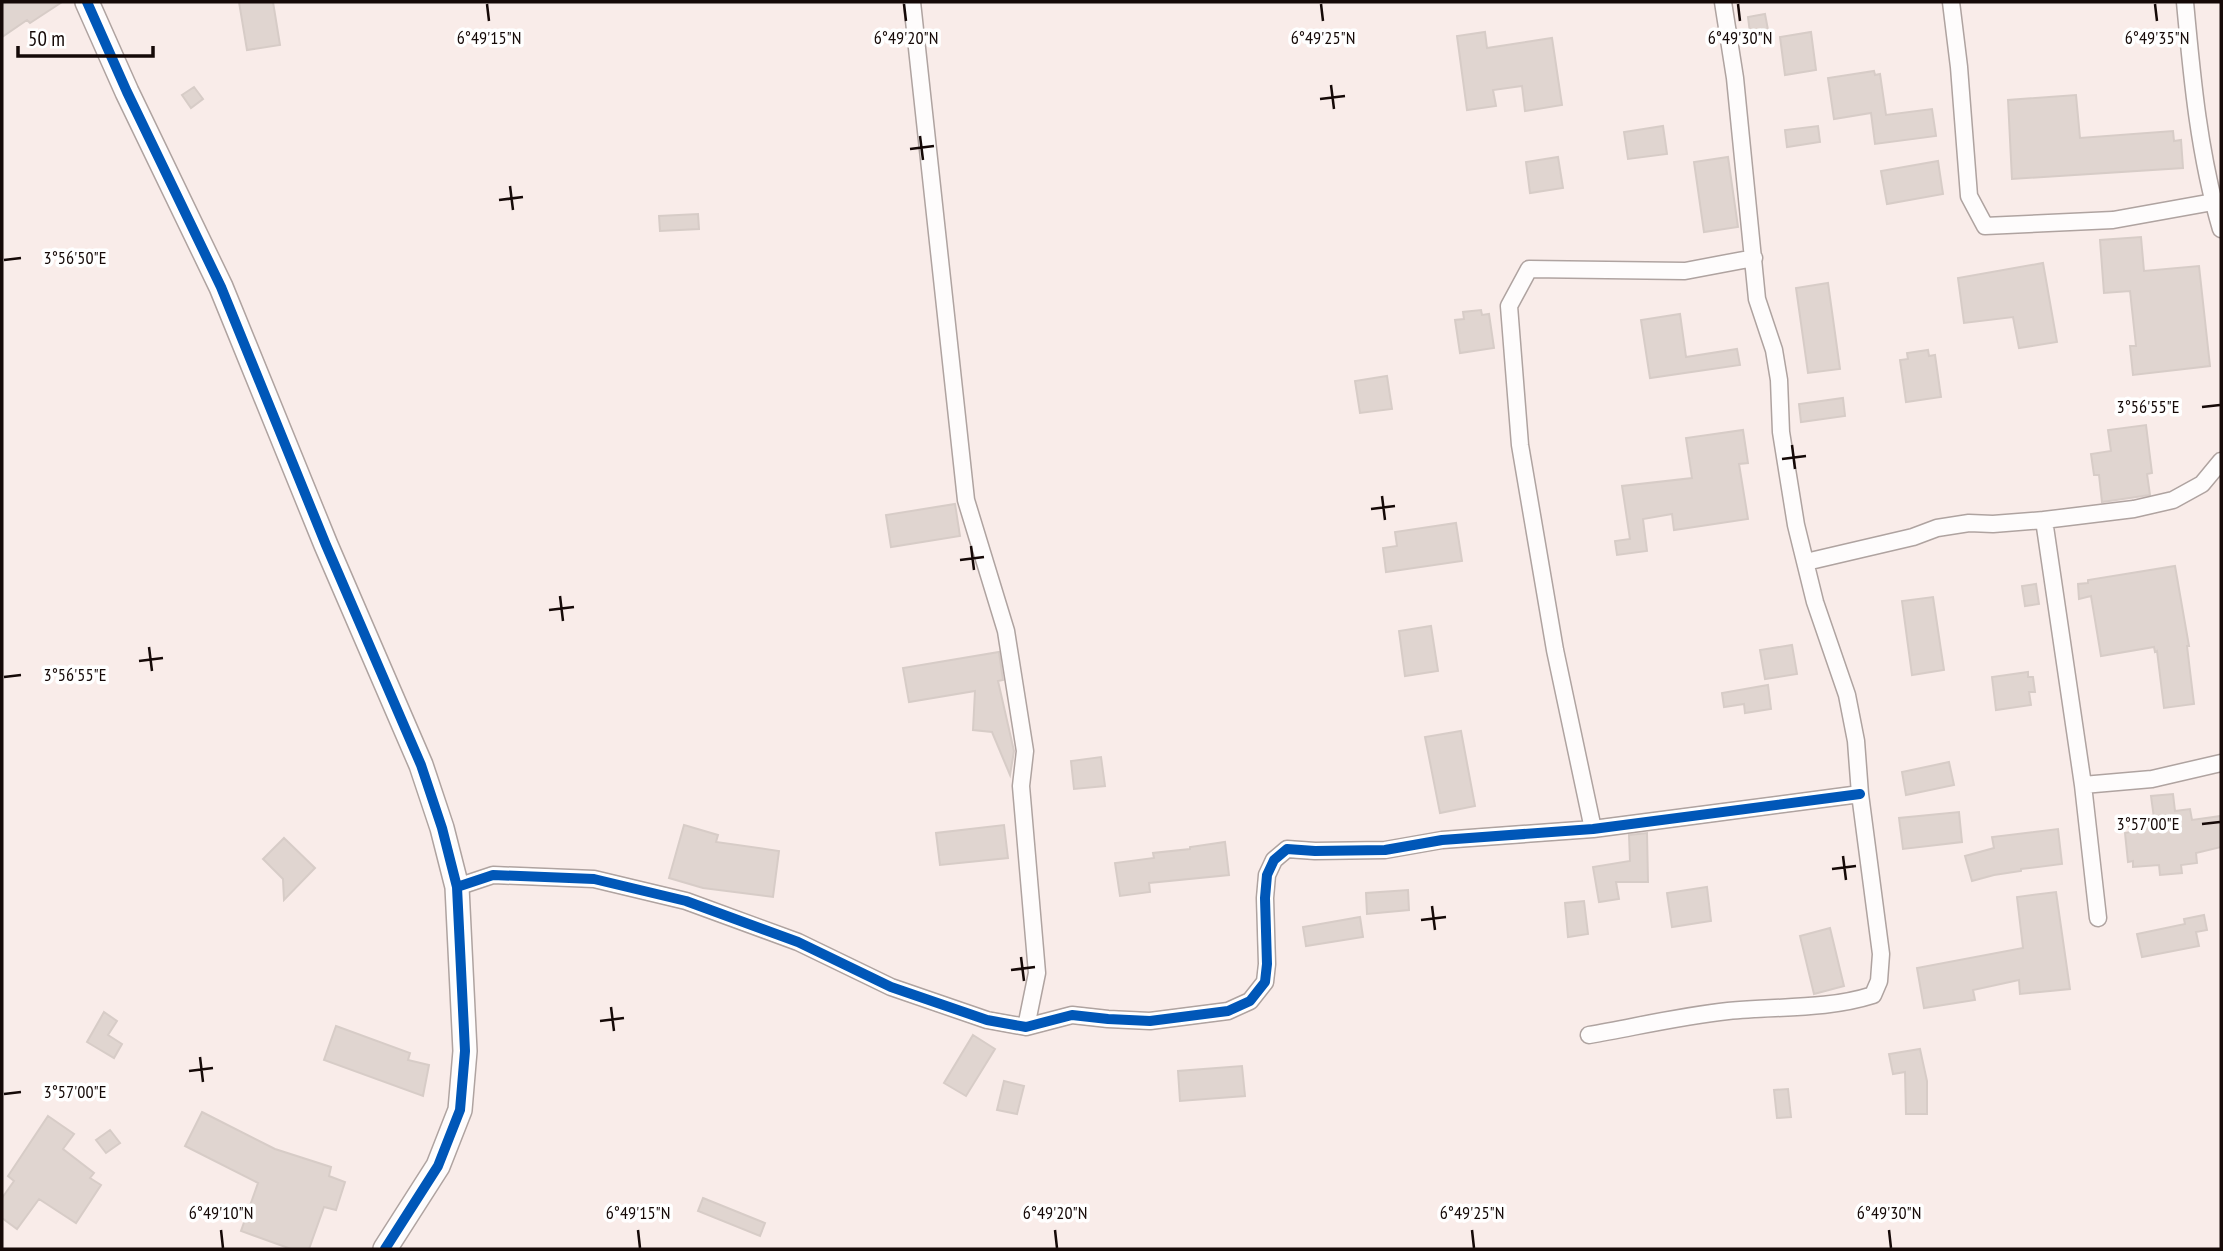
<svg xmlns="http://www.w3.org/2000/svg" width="2223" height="1251" font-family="'PT Sans Narrow',sans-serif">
  <rect width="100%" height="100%" fill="#f9ece9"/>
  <path fill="#e0d5d0" stroke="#d7ccc7" stroke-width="2" d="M6 2H62L30 23 27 20 2 37V5Z
    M239 2H273L280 45 247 50Z
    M1765 14 1768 30 1750 33 1748 17Z
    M1485 32 1487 48 1552 38 1562 105 1525 111 1522 86 1493 90 1496 106 1467 110 1457 36Z
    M1811 32 1816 70 1785 75 1780 37Z
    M1874 71 1875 75 1880 74 1886 115 1932 109 1936 136 1875 144 1871 113 1834 119 1828 78Z
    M194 87 203 99 191 108 182 95Z
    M2076 95 2080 138 2173 131 2174 141 2181 140 2183 168 2012 179 2008 100Z
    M1663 126 1667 154 1628 159 1624 132Z
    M1818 126 1820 142 1787 147 1785 130Z
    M1558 157 1563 188 1530 193 1526 162Z
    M1728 157 1738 227 1704 232 1694 162Z
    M1938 161 1943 194 1887 204 1881 171Z
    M698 214 699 229 660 231 659 216Z
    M2141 237 2144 271 2199 266 2210 366 2133 375 2130 346H2136L2130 291 2104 293 2100 240Z
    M2043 263 2057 342 2019 348 2013 317 1964 323 1958 278Z
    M1828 283 1840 369 1808 373 1796 288Z
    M1481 310 1482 315 1489 314 1494 348 1460 353 1455 320 1464 319 1463 312Z
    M1680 314 1686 357 1737 349 1740 365 1650 378 1641 320Z
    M1928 350 1929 356 1935 355 1941 397 1906 402 1900 360 1908 359 1907 353Z
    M1387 376 1392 409 1360 413 1355 381Z
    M1843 398 1845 416 1801 422 1799 404Z
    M2146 425 2152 473 2147 474 2150 495 2102 502 2099 475H2094L2091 454 2111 451 2108 430Z
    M1743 430 1748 463 1739 464 1748 519 1674 530 1672 514 1643 519 1647 551 1617 555 1615 541 1630 539 1622 486 1692 478 1686 438Z
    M955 504 960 536 891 547 886 515Z
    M1456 523 1462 561 1386 572 1383 548 1397 546 1395 532Z
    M2175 566 2189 646H2187L2194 704 2164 708 2157 651 2155 652 2154 647 2101 656 2091 596 2079 599 2078 584 2088 583V580Z
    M2036 584 2039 604 2025 606 2022 586Z
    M1933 597 1944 670 1912 675 1902 601Z
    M1431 626 1438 671 1405 676 1399 631Z
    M1792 645 1797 674 1765 679 1760 650Z
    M999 652 1003 680 998 681 1014 751 1010 775 992 732 973 730 975 691 909 702 903 668Z
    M2028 672V677H2033L2035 692H2029L2031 705 1996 710 1992 677Z
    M1768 685 1771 709 1745 713 1744 704 1724 707 1722 693Z
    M1461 731 1475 806 1440 813 1425 737Z
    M1101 757 1105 786 1074 789 1071 761Z
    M1949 762 1954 785 1906 795 1902 772Z
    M2173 794 2175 811 2190 809 2192 820 2221 816V847L2196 853 2197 863 2181 865 2182 873 2160 875 2159 865 2133 867V861L2128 862 2125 833 2130 832 2129 827 2142 826V819L2154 818 2151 796Z
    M1959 812 1962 842 1903 849 1899 818Z
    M684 825 718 835 716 842 779 851 773 897 703 888 669 878Z
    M1004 825 1008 858 940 865 936 833Z
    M2058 829 2062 864 2021 869V871L1994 875 1972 881 1965 856 1994 848 1992 837Z
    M1647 833 1648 882H1616L1619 899 1599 902 1593 867 1630 861 1629 835Z
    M284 838 315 868 284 900 283 879 263 859Z
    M1225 842 1229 875 1149 883 1150 892 1120 896 1115 863 1154 858 1153 853 1190 849V847Z
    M1707 887 1711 921 1672 927 1667 893Z
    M1408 890 1409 910 1367 914 1366 893Z
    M2056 892 2070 989 2020 994 2019 980 1973 990 1975 1000 1924 1008 1917 968 2023 948 2017 897Z
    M1584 901 1588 934 1568 937 1565 903Z
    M2204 915 2207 930 2196 932 2199 946 2142 957 2137 934 2185 924 2184 919Z
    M1360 917 1363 937 1306 946 1303 927Z
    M1830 928 1844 986 1814 994 1800 936Z
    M104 1012 117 1021 108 1035 122 1044 114 1058 87 1042Z
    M336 1026 410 1053 408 1060 429 1065 423 1096 324 1060Z
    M973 1035 995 1049 966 1096 944 1083Z
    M1920 1049 1927 1081V1114H1906L1905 1072 1893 1074 1889 1054Z
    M1242 1066 1245 1096 1180 1101 1178 1071Z
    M1004 1081 1024 1086 1017 1114 997 1110Z
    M1788 1089 1791 1117 1777 1118 1774 1090Z
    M202 1112 275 1149 331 1167 329 1176 345 1182 336 1210 324 1207 309 1249H291L241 1231 258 1183 185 1146Z
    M48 1116 74 1134 63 1149 94 1173 90 1178 101 1185 76 1223 39 1199 17 1229 2 1218V1198L14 1181 8 1176Z
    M110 1130 120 1143 106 1153 96 1140Z
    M703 1198 765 1223 760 1236 698 1211Z"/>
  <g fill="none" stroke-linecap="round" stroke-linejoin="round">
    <defs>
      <path id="street" d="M912 2 966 500 1006 631 1025 751 1021 786 1037 973 1026 1027
        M1951 2 1959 67 1969 196 1985 226 2113 220 2213 202
        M2185 2C2192 78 2199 155 2221 229
        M2044 520 2083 785 2098 918
        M1806 562 1913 537 1937 528 1969 523 1993 524 2044 520 2134 509 2173 500 2202 484 2221 461
        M2083 785 2152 779 2221 763
        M1593 829 1555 650 1520 445 1509 306 1529 269 1685 271 1754 258
        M457 887 493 875 594 879 686 901 798 942 891 987 987 1020 1026 1027 1072 1015 1108 1019 1150 1021 1228 1011 1250 1001 1265 982 1267 964 1265 898 1267 875 1274 860 1287 849 1315 851 1385 850 1442 840 1593 829 1860 794
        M1589 1035C1635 1027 1681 1016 1728 1011 1777 1006 1826 1010 1873 995L1879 981 1881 954 1860 794 1856 741 1847 695 1815 602 1796 525 1781 432 1779 380 1774 350 1757 299 1735 78 1723 2"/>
      <path id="secondary" d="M87 2 127 92 221 287 326 545 421 765 442 828 457 887 465 1051 460 1110 438 1166 385 1249"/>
    </defs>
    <use href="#street" stroke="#afa3a0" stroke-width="19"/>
    <use href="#secondary" stroke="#afa3a0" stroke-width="26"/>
    <use href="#street" stroke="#fefcfc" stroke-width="16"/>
    <use href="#secondary" stroke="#fefcfc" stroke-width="23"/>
    <defs>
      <path id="cycleway" d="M87 2 127 92 221 287 326 545 421 765 442 828 457 887 465 1051 460 1110 438 1166 385 1249
        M457 887 493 875 594 879 686 901 798 942 891 987 987 1020 1026 1027 1072 1015 1108 1019 1150 1021 1228 1011 1250 1001 1265 982 1267 964 1265 898 1267 875 1274 860 1287 849 1315 851 1385 850 1442 840 1593 829 1860 794"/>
    </defs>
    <use href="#cycleway" stroke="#fff" stroke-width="15"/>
    <use href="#cycleway" stroke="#0057b8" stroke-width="10"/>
  </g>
  <path fill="none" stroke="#150907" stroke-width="2.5" d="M487 4 489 21M904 4 906 21M1321 4 1323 21M1738 4 1740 21M2155 4 2157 21M1331 85 1334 109M1320 99 1345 96M920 136 923 160M910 149 934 146M510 186 513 210M499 200 523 197M4 260 21 258M2202 407 2220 405M1792 445 1795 469M1782 459 1806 456M1382 496 1385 520M1371 509 1395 506M971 546 974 570M960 560 984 557M560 596 563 621M549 610 574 607M149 647 152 671M139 661 163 658M4 677 21 675M2202 824 2220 822M1843 856 1846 880M1832 869 1856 866M1432 906 1435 930M1421 920 1446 917M1021 957 1024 981M1011 970 1035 967M611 1007 614 1031M600 1021 624 1018M200 1057 203 1082M189 1071 213 1068M4 1094 21 1092M221 1230 223 1248M638 1230 640 1248M1055 1230 1057 1248M1472 1230 1474 1248M1889 1230 1891 1248"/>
  <g font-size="18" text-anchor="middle" fill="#150907" stroke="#fff" stroke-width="7" stroke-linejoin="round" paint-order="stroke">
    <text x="489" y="44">6°49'15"N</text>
    <text x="906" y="44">6°49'20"N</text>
    <text x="1323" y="44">6°49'25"N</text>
    <text x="1740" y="44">6°49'30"N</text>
    <text x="2157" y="44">6°49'35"N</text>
    <text x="75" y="264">3°56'50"E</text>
    <text x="2148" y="413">3°56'55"E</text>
    <text x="75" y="681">3°56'55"E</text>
    <text x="2148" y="830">3°57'00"E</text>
    <text x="75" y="1098">3°57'00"E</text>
    <text x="221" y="1219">6°49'10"N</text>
    <text x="638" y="1219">6°49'15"N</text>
    <text x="1055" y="1219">6°49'20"N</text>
    <text x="1472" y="1219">6°49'25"N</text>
    <text x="1889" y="1219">6°49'30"N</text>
  </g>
  <rect width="2223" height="1251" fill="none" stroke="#150907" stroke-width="7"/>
  <path d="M18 46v10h135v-10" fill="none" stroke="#150907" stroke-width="3.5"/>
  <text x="28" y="46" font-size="21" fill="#150907" stroke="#ffffff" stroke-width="5" paint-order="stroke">50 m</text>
</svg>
